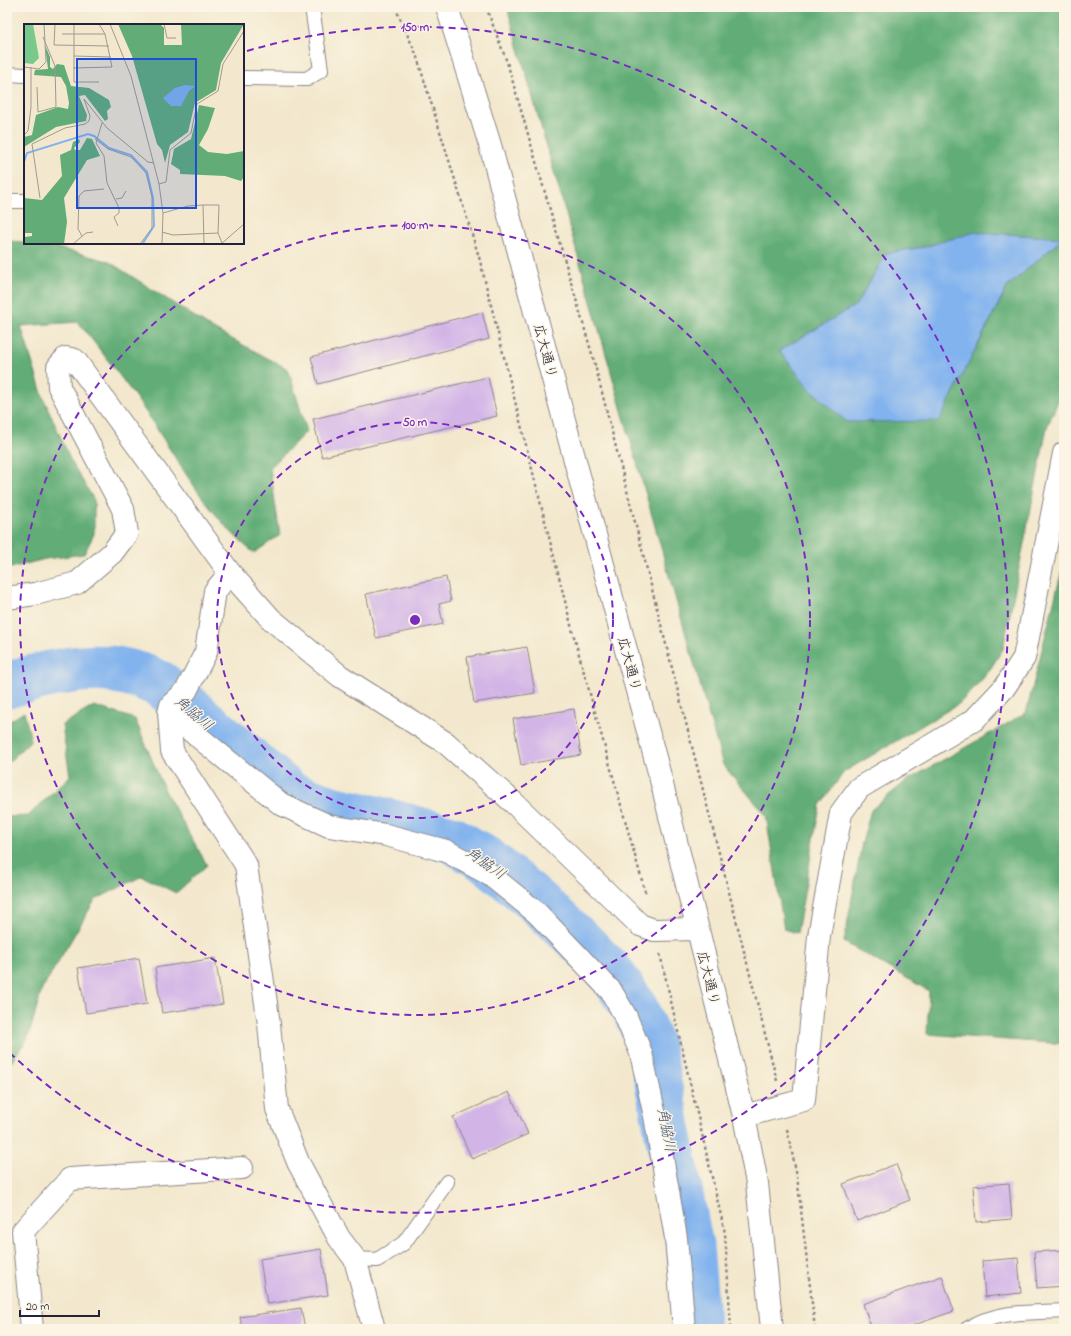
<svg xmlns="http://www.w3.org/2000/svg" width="1071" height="1336" font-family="'Indie Flower','Klee One',sans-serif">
  <rect width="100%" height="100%" fill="#fcf5e5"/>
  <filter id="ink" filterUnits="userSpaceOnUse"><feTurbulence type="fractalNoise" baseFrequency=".025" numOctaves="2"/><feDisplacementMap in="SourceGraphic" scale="8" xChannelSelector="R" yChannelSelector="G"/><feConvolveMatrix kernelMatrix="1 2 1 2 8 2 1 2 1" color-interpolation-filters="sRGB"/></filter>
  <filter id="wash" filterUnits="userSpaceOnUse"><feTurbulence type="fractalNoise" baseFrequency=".012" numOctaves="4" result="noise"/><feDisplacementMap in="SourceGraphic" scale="16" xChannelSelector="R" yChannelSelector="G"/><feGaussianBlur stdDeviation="0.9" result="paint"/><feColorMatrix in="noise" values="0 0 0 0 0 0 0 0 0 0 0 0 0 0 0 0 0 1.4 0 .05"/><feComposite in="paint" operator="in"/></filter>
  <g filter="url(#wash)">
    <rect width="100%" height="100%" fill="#f3e8cd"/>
    <path fill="#62ad77" stroke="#426859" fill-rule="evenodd" d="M507 7H1064V387L1047 427 1003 649 987 674 960 703 844 772 820 805 797 933 784 929 766 815 723 765ZM1063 238 1007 287 976 349 779 351 856 305 887 253 924 247Z
      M7 241 39 243 108 261 215 330 288 369 307 431 270 468 280 535 254 553C203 512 174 452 137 399 118 373 98 347 78 322L21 326 43 397 71 461 94 500V534L84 554 45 559 7 569Z
      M1064 562V1044L927 1034 929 991 844 942 862 843 871 810 906 781 1026 713Z
      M94 706 135 719 165 791 207 865 176 893 142 876 95 900 42 989 28 1038 7 1068V817L28 816 70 776 62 725Z
      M24 712 31 740 7 764V723Z"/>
    <path fill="#82b3ee" stroke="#526a94" d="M975 232 1063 238 1007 287 939 421 847 422 811 390 779 351 856 305 887 253 924 247Z"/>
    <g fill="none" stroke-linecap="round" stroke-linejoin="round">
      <path stroke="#82b3ee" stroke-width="47" d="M7 685C64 670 103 657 160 684L291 795 331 809 385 821 451 839 488 861 535 900 583 944 612 974 635 1009 651 1046 690 1246 697 1329"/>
    </g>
    <g id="blocks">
      <path fill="#d2b4e7" d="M482 312 489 339 318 384 311 357Z
        M488 377 497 416 322 457 313 419Z
        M446 577 451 601 439 604 443 624 376 638 366 594Z
        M527 647 535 693 474 703 467 657Z
        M574 709 581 755 521 765 513 719Z
        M139 958 147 1004 86 1013 78 968Z
        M215 958 223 1004 162 1013 155 968Z
        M509 1092 528 1134 472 1159 453 1117Z
        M896 1164 910 1200 857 1221 843 1184Z
        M1009 1183 1012 1219 976 1222 973 1186Z
        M321 1249 328 1295 267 1304 260 1259Z
        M1064 1250V1286L1037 1288 1034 1252Z
        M1018 1258 1021 1293 985 1297 982 1261Z
        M942 1276 954 1311 903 1329H872L863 1304Z
        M301 1308 305 1329H242L240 1317Z"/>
    </g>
  </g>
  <g filter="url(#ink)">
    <use href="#blocks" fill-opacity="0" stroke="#8a8584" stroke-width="1"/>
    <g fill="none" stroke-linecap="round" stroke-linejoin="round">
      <defs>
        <path id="service" d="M7 74 25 75
          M243 78 307 79 321 70 312 7
          M7 201H25
          M355 1259 377 1260 404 1243 447 1182
          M967 1329C996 1310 1031 1313 1064 1311"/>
        <path id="minor" d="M230 573 215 591 206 652 186 691 171 705 169 713 172 751 246 865 269 1024 277 1109 298 1162 339 1238 355 1259 374 1329
          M7 598 35 594 77 583 112 553 127 533 123 509 59 387 58 367 66 358 75 360 230 573 271 619 340 676 446 743 514 803 640 925 654 930 697 929
          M169 713 281 804 329 826 386 835 446 851 489 874 537 913 611 991 626 1017 641 1053 655 1116 676 1238 684 1329
          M744 1116 804 1100 819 936 841 813 859 788 974 720 1004 688 1024 658 1064 453
          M32 1329 23 1231 70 1179 242 1168"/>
        <path id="tertiary" d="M447 7 490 145 660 776 744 1116 757 1183 772 1329"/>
      </defs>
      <use href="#service" stroke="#8a8584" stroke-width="16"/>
      <use href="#minor" stroke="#8a8584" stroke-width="24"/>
      <use href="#tertiary" stroke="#8a8584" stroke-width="24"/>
      <path stroke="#8a8584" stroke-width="2.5" stroke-dasharray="3 3" stroke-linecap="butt" d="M395 7 416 54 479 257 573 633 646 895
        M486 7 507 62 594 361 777 1081
        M660 954 725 1233 731 1329
        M787 1129 797 1176 815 1329"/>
      <use href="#service" stroke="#fff" stroke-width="14"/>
      <use href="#minor" stroke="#fff" stroke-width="22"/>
      <use href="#tertiary" stroke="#fff" stroke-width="22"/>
    </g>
  </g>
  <g fill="none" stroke="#7b2cbf" stroke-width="2" stroke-dasharray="7 5">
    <circle cx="415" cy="620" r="198"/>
    <circle cx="415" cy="620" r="395"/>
    <path d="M247 51A593 593 0 1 1 11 1054"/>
  </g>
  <g text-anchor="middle" stroke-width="3" stroke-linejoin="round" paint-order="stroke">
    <g font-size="14" fill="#22223b" stroke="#fcf5e5">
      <text transform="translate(546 351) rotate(75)" y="5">広大通り</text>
      <text transform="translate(630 664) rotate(75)" y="5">広大通り</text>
      <text transform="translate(709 978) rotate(76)" y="5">広大通り</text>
    </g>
    <g font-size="15" font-style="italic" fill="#44557a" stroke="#fcf5e5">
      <text transform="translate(194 713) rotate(40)" y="5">角脇川</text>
      <text transform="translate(486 863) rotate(35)" y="5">角脇川</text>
      <text transform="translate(667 1130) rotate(79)" y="5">角脇川</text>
    </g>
  </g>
  <g transform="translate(24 24)">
    <rect width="220" height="220" fill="#f3e8cd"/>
    <path d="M0 0H9L15 34 9 40 0 39Z" fill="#78c98b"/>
    <path d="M94 0H136L140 4V21H158L157 0H220L197 39 192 66 171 79 164 108 146 121 141 139 138 126 133 120 108 32ZM21 21 26 33V43L29 45 33 40 40 41 47 62 65 64 85 76 87 83 83 87 84 95 81 97 61 71 55 72 63 91 62 97 32 103 0 123V113L8 111 12 91 34 83 44 85 45 79 42 62 37 53 10 51 11 46 24 45ZM175 81 191 84 184 105 175 121 184 128 203 130 220 127V153L217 157 201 152 156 150V146L147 140 150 125 167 115ZM63 114 68 115 76 132 63 136 40 174 43 198 40 220H0L1 213 8 212V209H0V174L18 176 38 152 36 131 47 126 49 118 55 115 56 118 50 124 51 126H56Z" fill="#62ad77"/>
    <path d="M161 61 171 62 165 67 157 82H147L139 74 151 64Z" fill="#82b3ee"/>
    <path fill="none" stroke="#82b3ee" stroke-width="2" d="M0 138 3 129 64 110 70 112 85 124 107 131 123 148 129 174 130 202 119 219"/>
    <path fill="none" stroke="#9f9993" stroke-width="1" d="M31 0 30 21 85 22M50 0V58H75M86 0 107 52 135 160 139 189 138 220M140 0 143 14H152M38 10H81M50 32 87 33M0 43 15 45 22 38 20 0M49 44 88 43 81 10 75 0M13 63 14 88 32 83 31 42 19 13M78 99 72 119 80 132 83 159 95 184V189L90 193 94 202M0 111 4 107 7 83V43M71 115 84 125 107 133 122 149 128 173V204L116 220M135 160 142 158 146 126 167 109 173 80 194 67 199 40 220 7M16 174 8 120 41 104 61 100 65 97 66 92 60 75 83 104 124 138 130 139M92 175 98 174 102 167M139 189 164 182 179 181M138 208 149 211 194 209M58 212 54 205 55 172 60 167 80 165M49 220 62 209 69 208M180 220 179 181H195L194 209 198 219M197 220 220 200"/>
    <path fill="#1d4ed8" fill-opacity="0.15" stroke="#1d4ed8" stroke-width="2" d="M53 35H172V184H53Z"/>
    <rect width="220" height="220" fill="none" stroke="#22223b" stroke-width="2"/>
  </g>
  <circle cx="415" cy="620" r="6" fill="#7b2cbf" stroke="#fcf5e5" stroke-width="2"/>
  <g font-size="12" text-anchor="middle" font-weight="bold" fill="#7b2cbf" stroke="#fcf5e5" stroke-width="3" stroke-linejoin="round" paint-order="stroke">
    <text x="415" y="31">150 m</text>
    <text x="415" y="229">100 m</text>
    <text x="415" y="426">50 m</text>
  </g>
  <rect width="1071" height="1336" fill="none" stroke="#fcf5e5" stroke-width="24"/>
  <path d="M20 1310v6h79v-6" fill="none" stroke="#22223b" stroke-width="2"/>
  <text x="26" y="1310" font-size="12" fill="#22223b" stroke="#fcf5e5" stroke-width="3" paint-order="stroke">20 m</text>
</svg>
